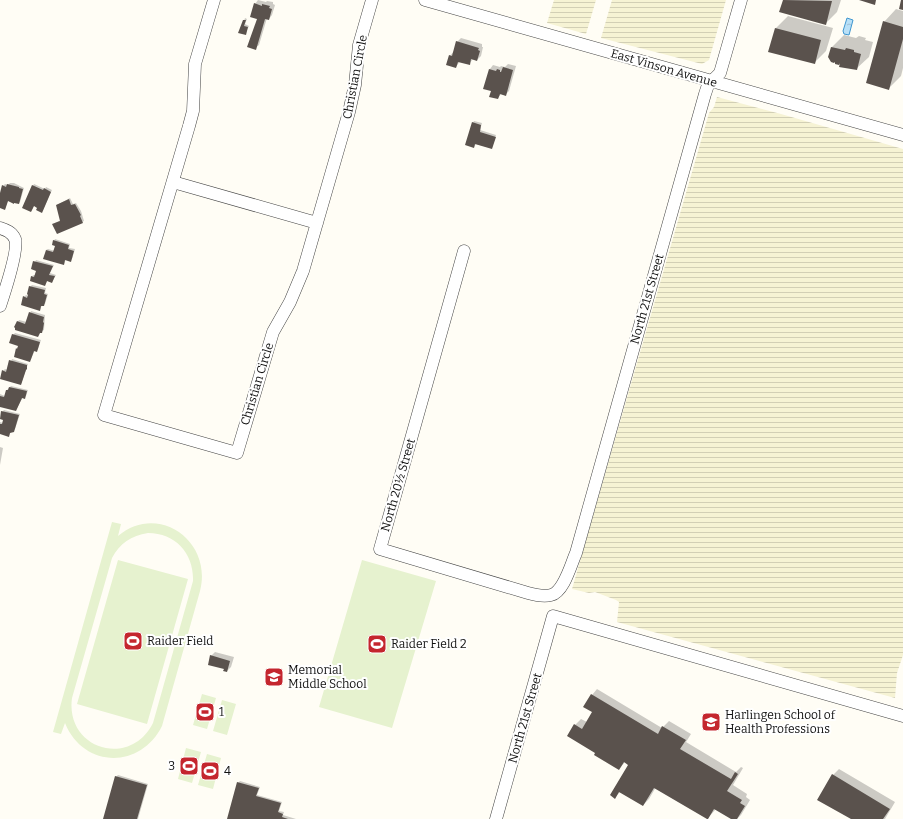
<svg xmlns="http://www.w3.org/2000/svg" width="903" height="819" font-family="Bitter,serif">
  <defs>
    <pattern id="farmland-rules" width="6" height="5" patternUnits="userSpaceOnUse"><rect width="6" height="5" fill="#f6f3d4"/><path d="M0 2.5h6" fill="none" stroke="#d2cfb5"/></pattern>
    <pattern id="water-ripples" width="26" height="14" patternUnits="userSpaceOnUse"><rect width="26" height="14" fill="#b9e0f7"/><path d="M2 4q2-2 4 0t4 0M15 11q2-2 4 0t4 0" fill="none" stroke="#9ebfd3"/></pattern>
  </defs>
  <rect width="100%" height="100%" fill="#fffdf5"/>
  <path fill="url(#farmland-rules)" d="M554 0H596L586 34 547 23Z
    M612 0H726L709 60 702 64 601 38Z
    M717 97 781 114 903 149V655L897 673 895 698 617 622 619 602 616 600 595 592 589 593 572 589 709 113 714 107Z"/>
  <path fill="#e6f2cf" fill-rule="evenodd" d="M112 522 121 524 118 536C158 502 213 541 200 591L162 726C140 770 83 768 65 723L61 734 53 732ZM148 533C176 533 194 554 193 581L153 723C130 769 65 749 72 698L112 558C120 543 131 536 148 533Z
    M118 560 188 579 147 724 77 704Z
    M362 560 436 581 392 728 319 707Z
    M202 694 216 698 207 729 193 725Z
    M222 700 236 704 227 735 213 731Z
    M186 748 201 752 192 783 178 779Z
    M207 754 221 758 213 789 198 785Z"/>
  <path fill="url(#water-ripples)" stroke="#3f96cf" d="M847 18 853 20 849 35 844 34 843 31Z"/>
  <path fill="#0003" d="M258 0 266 2 267 1 273 2V4L275 5 272 15 269 19 267 18 259 45 255 48 258 19 255 4Z
    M784 0H841L837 12 825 24 780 11Z
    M896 9 903 11V68L901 76 888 89 884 22Z
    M788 16 833 28 826 51 814 63 770 51 776 28Z
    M245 18 247 19 245 24 249 26 245 34 240 33Z
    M844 35 856 38 859 36 866 38 865 40 873 42 869 57 856 69 836 63 835 60 829 57 832 47Z
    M461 38 482 44V47H483L481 56 477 60 473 59 469 64 460 61 456 67 450 56 454 51 457 42Z
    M508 64 516 66 509 91 505 95 501 94 498 98 492 91 484 88 490 69 493 65 500 67 501 66 505 67Z
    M474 121 482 123 480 130 496 135 491 148 476 144 474 147 473 123Z
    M10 183H14L24 188 20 202 19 203 8 200 5 209 0 207V197L3 186 5 184 8 185Z
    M34 184 45 189 46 187 52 190 43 210 34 205 31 211 33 186Z
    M70 198 73 204 76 203 81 211 84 221 58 233 55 223 61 220 57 205Z
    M55 239 70 244 69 248 75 249 72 259 70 260 66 259 64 264 46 250 48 249 55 251 56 245 54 241Z
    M36 260 54 265 50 273 56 275 52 282 47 281 45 285 32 276 34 275H35L38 270 32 269Z
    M32 285 46 288 45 293 48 294 45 304 42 305 40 310 24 297 26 295 29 296 30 287Z
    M31 311 45 315 44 330 40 332 38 336 18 322 19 320 27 322Z
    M15 333 41 340 38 349 36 351 35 350 31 359 17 349 19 345 13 335Z
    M12 359 28 364 21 384 3 371 5 369 8 370Z
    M11 386 28 390 26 396 23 397 16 410 0 406V394L5 396 7 390Z
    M4 410 20 414 15 429 11 432 9 435 0 433V422L3 423 4 420 2 412Z
    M0 447 3 448 0 465Z
    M215 652 234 657 231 667 227 671 211 656Z
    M597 689 662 728 669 721 691 734 686 742 736 772 741 767 743 768 733 785 747 794 746 797 750 800 741 815 737 819H733L716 809 708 818 656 787 649 799 643 805 620 792 615 797 630 764 625 762 619 769 596 752 575 725 581 719 587 722 593 711 592 695Z
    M839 769 895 802 885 819H853L833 775Z
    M118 775 148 784 138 819H104L116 777Z
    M240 781 260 787 257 795 282 802 279 811 284 812 283 815 296 819H228L238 783Z"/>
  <path fill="#5a524d" d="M783 0 832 1 826 25 779 12Z
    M859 0H876L875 5Z
    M901 0H903V10L899 9Z
    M254 3 262 6V4L270 6 269 8 272 9 269 20 265 19 256 50 247 47 257 19 250 17Z
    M243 20H246L244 26 248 27 246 35 238 33Z
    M883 21 903 27V39L889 90 866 83Z
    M775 28 821 40 815 64 768 52Z
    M456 41 479 48 478 50 480 51 477 61 471 59 470 65 458 62 456 68 446 65 449 55 452 56Z
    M831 47 845 50 846 48 854 50V52L861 54 857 70 839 67 840 63 839 65 835 64V62L834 63 831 62 828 57Z
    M503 67 513 70 506 96 500 94 498 99 489 97 491 91 483 89 489 69 496 71 497 69 500 70V72H501Z
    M472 122 481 125 480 132 496 137 492 149 475 144 474 148 465 145Z
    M7 184 19 187V188L23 189 19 204 14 203V204L8 201 5 210 0 208V193L2 185 6 187Z
    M32 185 43 190 44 188 51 192 42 213 36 210 37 208 34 206 31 212 22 208Z
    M69 199 71 205 75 204 81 215 80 216 83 223 57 234 52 224 60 221 56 205Z
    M53 240 69 245 68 249 74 251 71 262 65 260 64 265 43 259 46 250 53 252 55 246 52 245Z
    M33 261 53 266 49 275 55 276 52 283 47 281 45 286 30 281 31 276 34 277 36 271 31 269Z
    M29 286 45 290 44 294 47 295 44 306H41L40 311 21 305 23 296 27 298 28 295 27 294Z
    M29 312 44 317 43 322 44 323 43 329 42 333H40L38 337 15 330V328L14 327 17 321 25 324Z
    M12 334 40 342 37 352 34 351 30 362 14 357 16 348 17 349 18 346 9 343Z
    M9 360 27 365V369L26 370 21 385 0 379 2 370 6 372Z
    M9 387 27 391 25 399 22 398 16 411 0 407V396L4 397 6 390H8Z
    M1 411 19 415 14 432 10 433 9 437 0 434V424H2L3 420 0 419Z
    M210 655 230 661 227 672 223 671 224 669 208 665Z
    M591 694 658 734 662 726 686 740 680 749 731 779 735 772 738 774 727 791 742 800 740 803 745 806 737 819H731L714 809 708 819H707L654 788 643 806 619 792 615 799 610 795 628 765 624 762 619 770 594 755 595 753 567 736 574 724 582 729 592 712 583 707Z
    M832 774 890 809 883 819H851L817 800Z
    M115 776 147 785 137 819H103Z
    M237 782 259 788 256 796 281 803 278 812 283 814 282 817 288 819H227Z"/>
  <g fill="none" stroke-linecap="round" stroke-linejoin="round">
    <defs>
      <path id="minor" d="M214 0 195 64 193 111 189 126 104 415 237 453 273 332 290 302 303 271 349 112 355 85 359 45 372 0
        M425 0 903 135
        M173 182 317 223
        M0 228C6 230 12 232 15 239 19 249 4 294 0 306
        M464 251 380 549 528 593C535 595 543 597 551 595 564 592 571 564 576 553L705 94 708 85 720 73 741 0
        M496 819 553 616 903 716"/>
    </defs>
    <use href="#minor" stroke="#444" stroke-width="13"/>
    <use href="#minor" stroke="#fff" stroke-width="12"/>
  </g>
  <defs>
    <symbol id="stadium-square" viewBox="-11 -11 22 22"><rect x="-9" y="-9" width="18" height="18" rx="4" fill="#c4262e" stroke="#fff"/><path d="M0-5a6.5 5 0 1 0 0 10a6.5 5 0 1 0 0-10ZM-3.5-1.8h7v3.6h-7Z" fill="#fff"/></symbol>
    <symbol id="school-square" viewBox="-11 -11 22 22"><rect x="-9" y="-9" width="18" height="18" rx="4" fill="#c4262e" stroke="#fff"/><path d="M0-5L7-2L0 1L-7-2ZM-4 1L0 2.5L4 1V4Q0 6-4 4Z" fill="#fff"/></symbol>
  </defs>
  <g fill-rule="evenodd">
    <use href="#stadium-square" x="122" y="630" width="22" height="22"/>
    <use href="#stadium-square" x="366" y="633" width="22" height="22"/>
    <use href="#school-square" x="263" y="666" width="22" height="22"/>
    <use href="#stadium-square" x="194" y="701" width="22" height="22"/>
    <use href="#school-square" x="700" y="711" width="22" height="22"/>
    <use href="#stadium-square" x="178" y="755" width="22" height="22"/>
    <use href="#stadium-square" x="199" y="760" width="22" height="22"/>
  </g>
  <g text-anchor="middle" stroke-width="4" stroke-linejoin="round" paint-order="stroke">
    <g font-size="12" fill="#111" stroke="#fff">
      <text transform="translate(664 68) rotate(16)" y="4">East Vinson Avenue</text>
      <text transform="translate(355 77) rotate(-79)" y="4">Christian Circle</text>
      <text transform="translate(647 299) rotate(-74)" y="4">North 21st Street</text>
      <text transform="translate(257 384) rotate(-73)" y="4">Christian Circle</text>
      <text transform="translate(398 485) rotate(-74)" y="4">North 20½ Street</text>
      <text transform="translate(525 718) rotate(-74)" y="4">North 21st Street</text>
    </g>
    <g font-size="12" fill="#111" stroke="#fff" text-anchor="start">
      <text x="147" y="645">Raider Field</text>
      <text x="391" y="648">Raider Field 2</text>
      <text x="288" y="674">Memorial<tspan x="288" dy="14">Middle School</tspan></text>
      <text x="219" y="716">1</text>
      <text x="725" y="719">Harlingen School of<tspan x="725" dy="14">Health Professions</tspan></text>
      <text x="175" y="770" text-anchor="end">3</text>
      <text x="224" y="775">4</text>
    </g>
  </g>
</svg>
